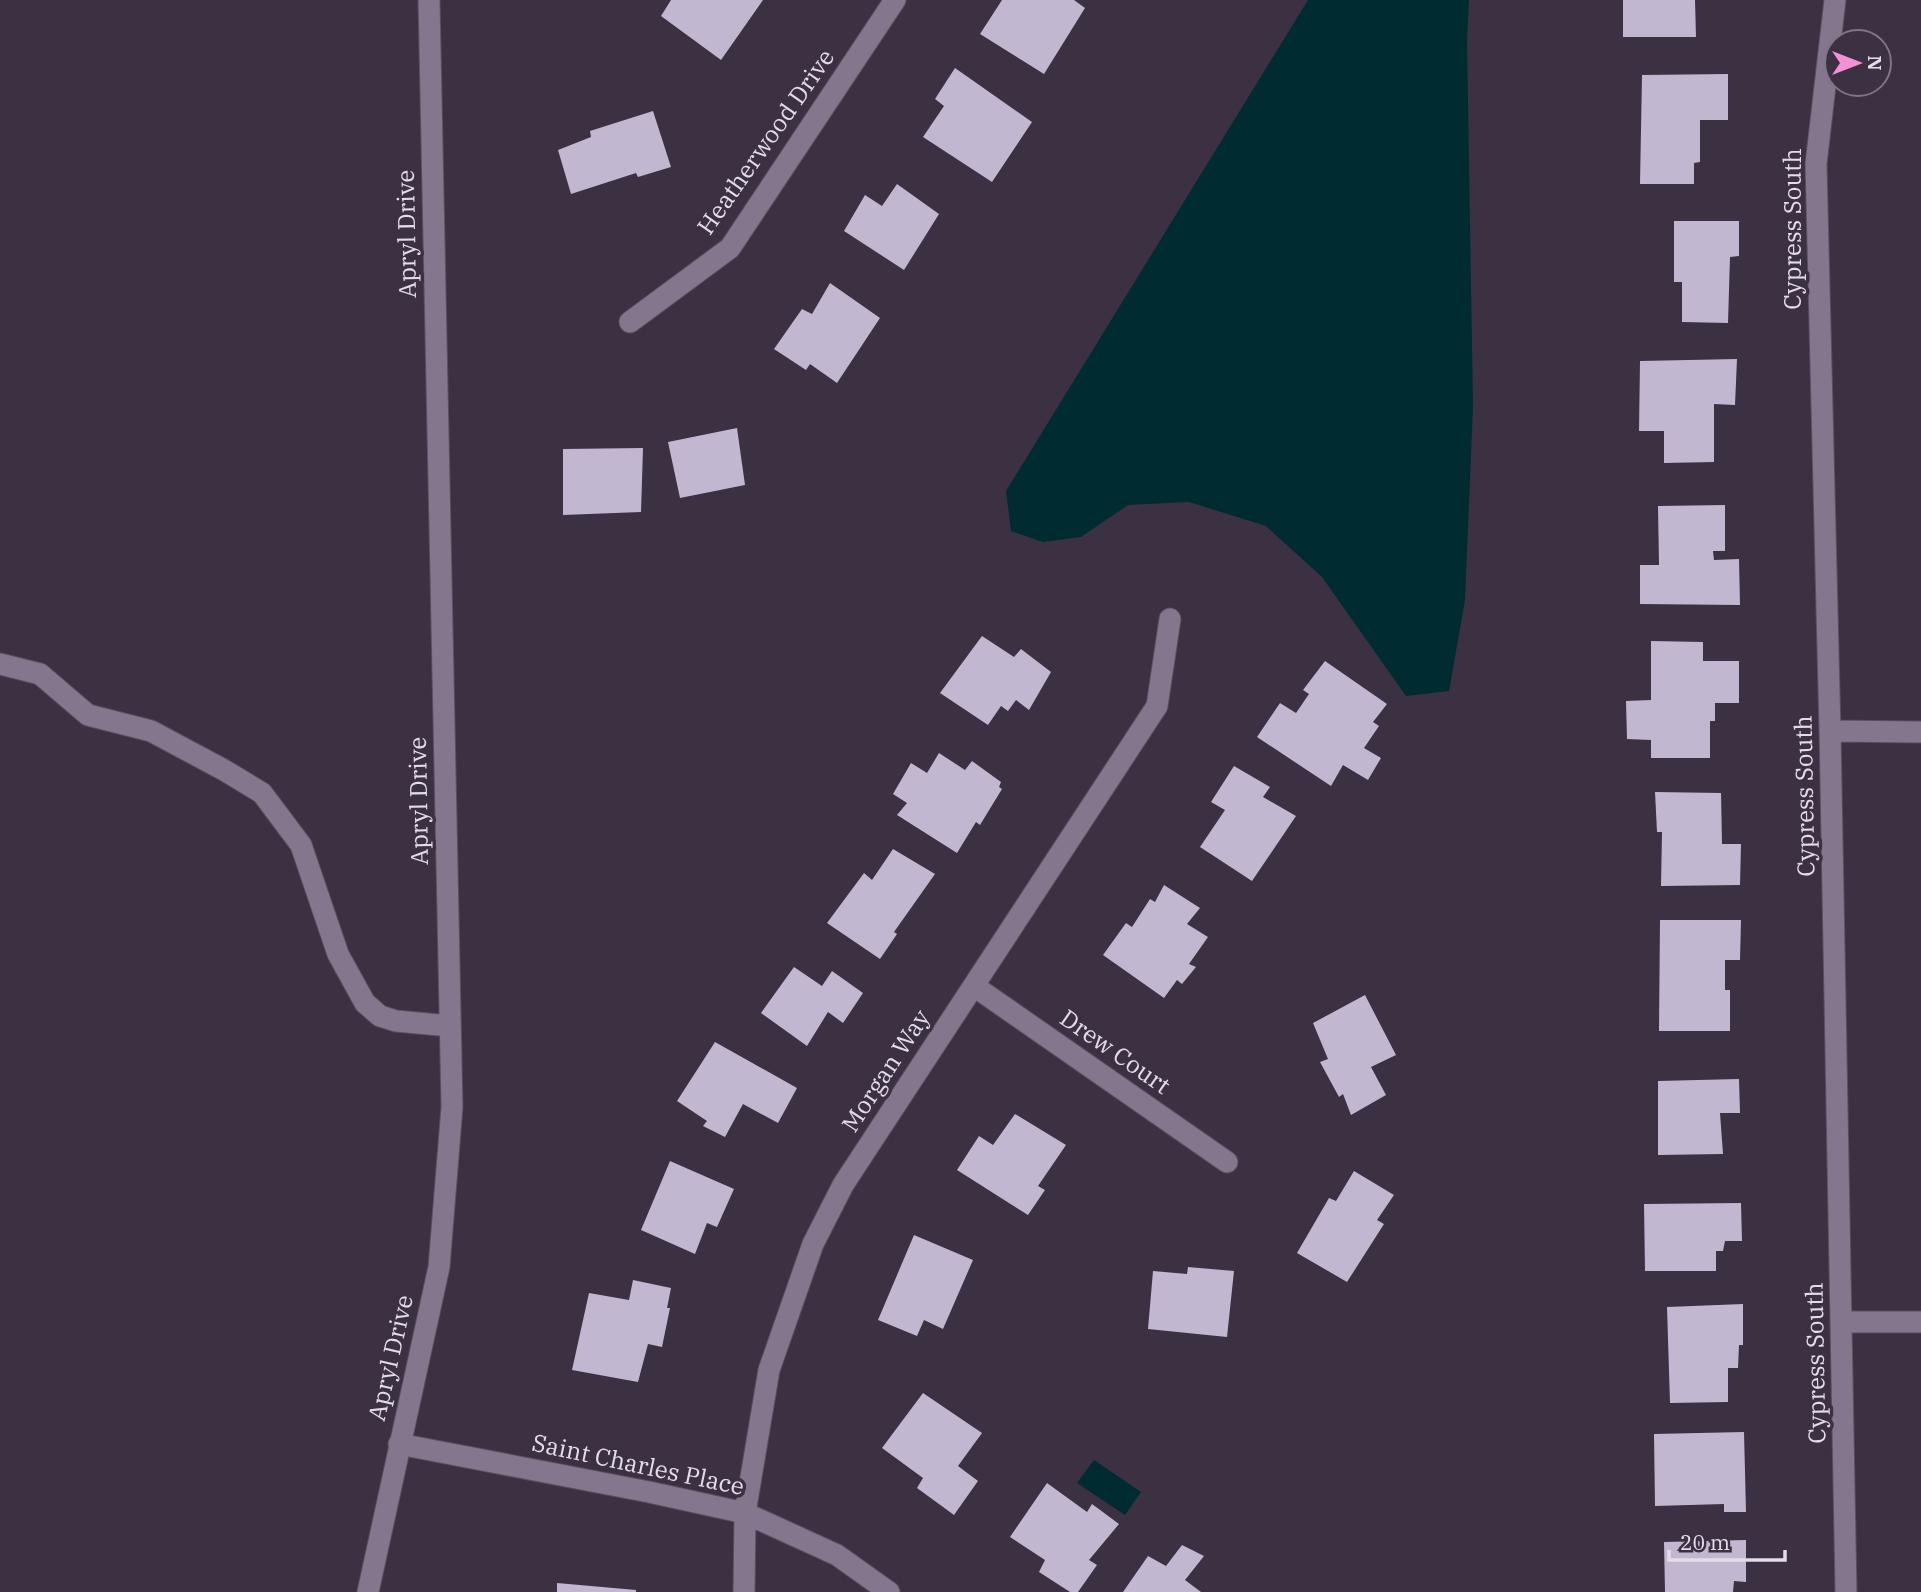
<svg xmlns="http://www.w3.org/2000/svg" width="1921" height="1592" font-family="'IBM Plex Serif',serif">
  <rect width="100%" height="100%" fill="#3c3043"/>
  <path fill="#002b30" d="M1308 0H1469L1467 41 1473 406 1465 600 1449 691 1406 696 1322 577 1266 526 1189 502 1128 505 1081 537 1043 542 1011 531 1006 491Z
    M1094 1460 1141 1492 1125 1515 1077 1483Z"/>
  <path fill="#c2b7d0" d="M671 0H763L721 60 661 16Z
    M1002 0H1074L1085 8 1044 74 980 34Z
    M1623 0H1695L1696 37H1623Z
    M955 68 1032 122 992 182 923 137 944 106 935 99Z
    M1728 74V120H1700V162L1694 163V184H1640L1642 75Z
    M653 111 671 167 638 177 636 173 571 194 558 150 591 137 590 131Z
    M897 184 939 214 904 270 844 231 865 195 882 206Z
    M1674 221H1739V256L1730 257 1728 323 1682 322V282H1674Z
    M830 283 880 318 837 383 810 364 806 370 774 349 802 309 812 314Z
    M1737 359 1735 405 1714 404V462L1664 463V431H1639L1640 361Z
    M737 428 745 485 680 498 668 442Z
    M643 448 641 512 563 515V449Z
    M1725 505V551H1713L1714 560 1739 559 1740 605 1640 604V565H1659L1658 506Z
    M982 636 1014 657 1021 649 1051 672 1029 710 1016 700 1008 711 1001 706 988 725 940 693Z
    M1651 641 1703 642V661H1739V703H1715V721H1710V758H1651V740L1627 739 1626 701 1651 700Z
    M1325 661 1387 704 1373 722 1379 726 1364 748 1381 758 1368 780 1343 765 1331 786 1257 737 1280 703 1296 713 1309 694 1303 690Z
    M939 753 965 770 972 761 1001 782 999 787 1002 789 980 825 976 822 957 853 897 815 907 803 893 794 911 763 927 773Z
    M1234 766 1270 787 1263 797 1296 816 1252 881 1200 847 1225 810 1211 802Z
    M1655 792 1721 793 1722 844H1741L1740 885 1661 886 1662 832H1657Z
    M893 849 935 874 894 932 897 934 880 959 827 923 864 873 872 880Z
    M1164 885 1200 908 1187 924 1208 937 1189 964 1196 967 1182 984 1177 980 1164 998 1103 955 1126 923 1132 927 1150 899 1155 902Z
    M1660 920H1741L1740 960H1725V990H1730V1031H1659Z
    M794 967 822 986 832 971 863 993 843 1023 828 1012 807 1046 761 1013Z
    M1365 995 1396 1055 1371 1067 1386 1095 1351 1115 1343 1094 1339 1097 1320 1062 1328 1059 1313 1023Z
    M715 1042 797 1088 778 1123 743 1104 725 1137 703 1126 707 1121 677 1101Z
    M1739 1079 1740 1113H1720L1723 1154 1658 1155V1081Z
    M1015 1114 1066 1145 1038 1186 1045 1190 1028 1215 957 1170 979 1136 993 1145Z
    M670 1161 734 1189 717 1227 707 1223 695 1254 641 1230Z
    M1354 1171 1394 1195 1377 1220 1384 1224 1347 1282 1297 1253 1329 1198 1336 1201Z
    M1741 1203 1742 1241H1725L1723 1251H1716V1271H1645L1644 1204Z
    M914 1235 973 1260 943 1329 924 1320 917 1336 878 1320Z
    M1188 1267 1234 1271 1227 1337 1148 1329 1153 1271 1187 1274Z
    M633 1280 671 1288 667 1308H670L662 1347 648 1344 638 1382 572 1370 589 1293 629 1300Z
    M1743 1304V1345H1739L1738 1368H1728V1402L1670 1403 1667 1307Z
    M923 1393 982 1433 958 1466 978 1481 954 1515 917 1488 923 1478 882 1448Z
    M1744 1432 1746 1512H1724V1504L1655 1506 1654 1434Z
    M1047 1483 1087 1512 1092 1504 1119 1524 1089 1560 1097 1565 1078 1592H1070L1039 1572 1045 1560 1010 1537Z
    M1746 1540V1582L1734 1581 1733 1592H1665L1664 1542Z
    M1182 1545 1204 1556 1185 1580 1201 1592H1123L1148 1556 1166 1566Z
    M557 1583 636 1590V1592H557Z"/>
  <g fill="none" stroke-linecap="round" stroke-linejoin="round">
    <defs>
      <path id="minor" d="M1835 0 1816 164 1830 731 1846 1592
        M630 322 730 248 895 0
        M0 664 40 674 88 715 151 731 224 770 262 793 301 845 338 954 365 1003 380 1016 396 1021 450 1026
        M1830 731 1921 732
        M974 986 1227 1162
        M1842 1322H1921
        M399 1444 649 1492 745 1513 837 1555 889 1592
        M368 1592 439 1267 452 1107 429 0
        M744 1592 745 1513 769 1370 813 1244 843 1185 1157 706 1170 619"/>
    </defs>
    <use href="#minor" stroke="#594f5e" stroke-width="23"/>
    <use href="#minor" stroke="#84768c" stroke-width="21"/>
  </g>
  <g text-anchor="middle" stroke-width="7" stroke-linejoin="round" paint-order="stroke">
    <g font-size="24" fill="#e4dce8" stroke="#3c3043">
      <text transform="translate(766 142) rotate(-55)" y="8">Heatherwood Drive</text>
      <text transform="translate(1793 229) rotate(-90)" y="8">Cypress South</text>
      <text transform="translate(407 234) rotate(-91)" y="8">Apryl Drive</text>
      <text transform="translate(1805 796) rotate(-91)" y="8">Cypress South</text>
      <text transform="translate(419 801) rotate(-91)" y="8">Apryl Drive</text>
      <text transform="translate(1115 1052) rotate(35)" y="8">Drew Court</text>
      <text transform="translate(886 1071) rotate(-57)" y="8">Morgan Way</text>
      <text transform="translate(391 1358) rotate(-77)" y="8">Apryl Drive</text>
      <text transform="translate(1816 1363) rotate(-91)" y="8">Cypress South</text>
      <text transform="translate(638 1465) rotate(12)" y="8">Saint Charles Place</text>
    </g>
  </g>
  <g transform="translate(1858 63) rotate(90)"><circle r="33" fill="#3c3043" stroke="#7f7585" stroke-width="2"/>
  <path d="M0-5L12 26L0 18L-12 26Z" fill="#f391d5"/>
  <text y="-10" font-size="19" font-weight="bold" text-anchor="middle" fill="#e4dce8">N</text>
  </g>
  <path d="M1669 1550v10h116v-10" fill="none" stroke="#e4dce8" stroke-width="3.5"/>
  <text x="1680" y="1550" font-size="21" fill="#e4dce8" stroke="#3c3043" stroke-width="5" paint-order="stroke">20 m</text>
</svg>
